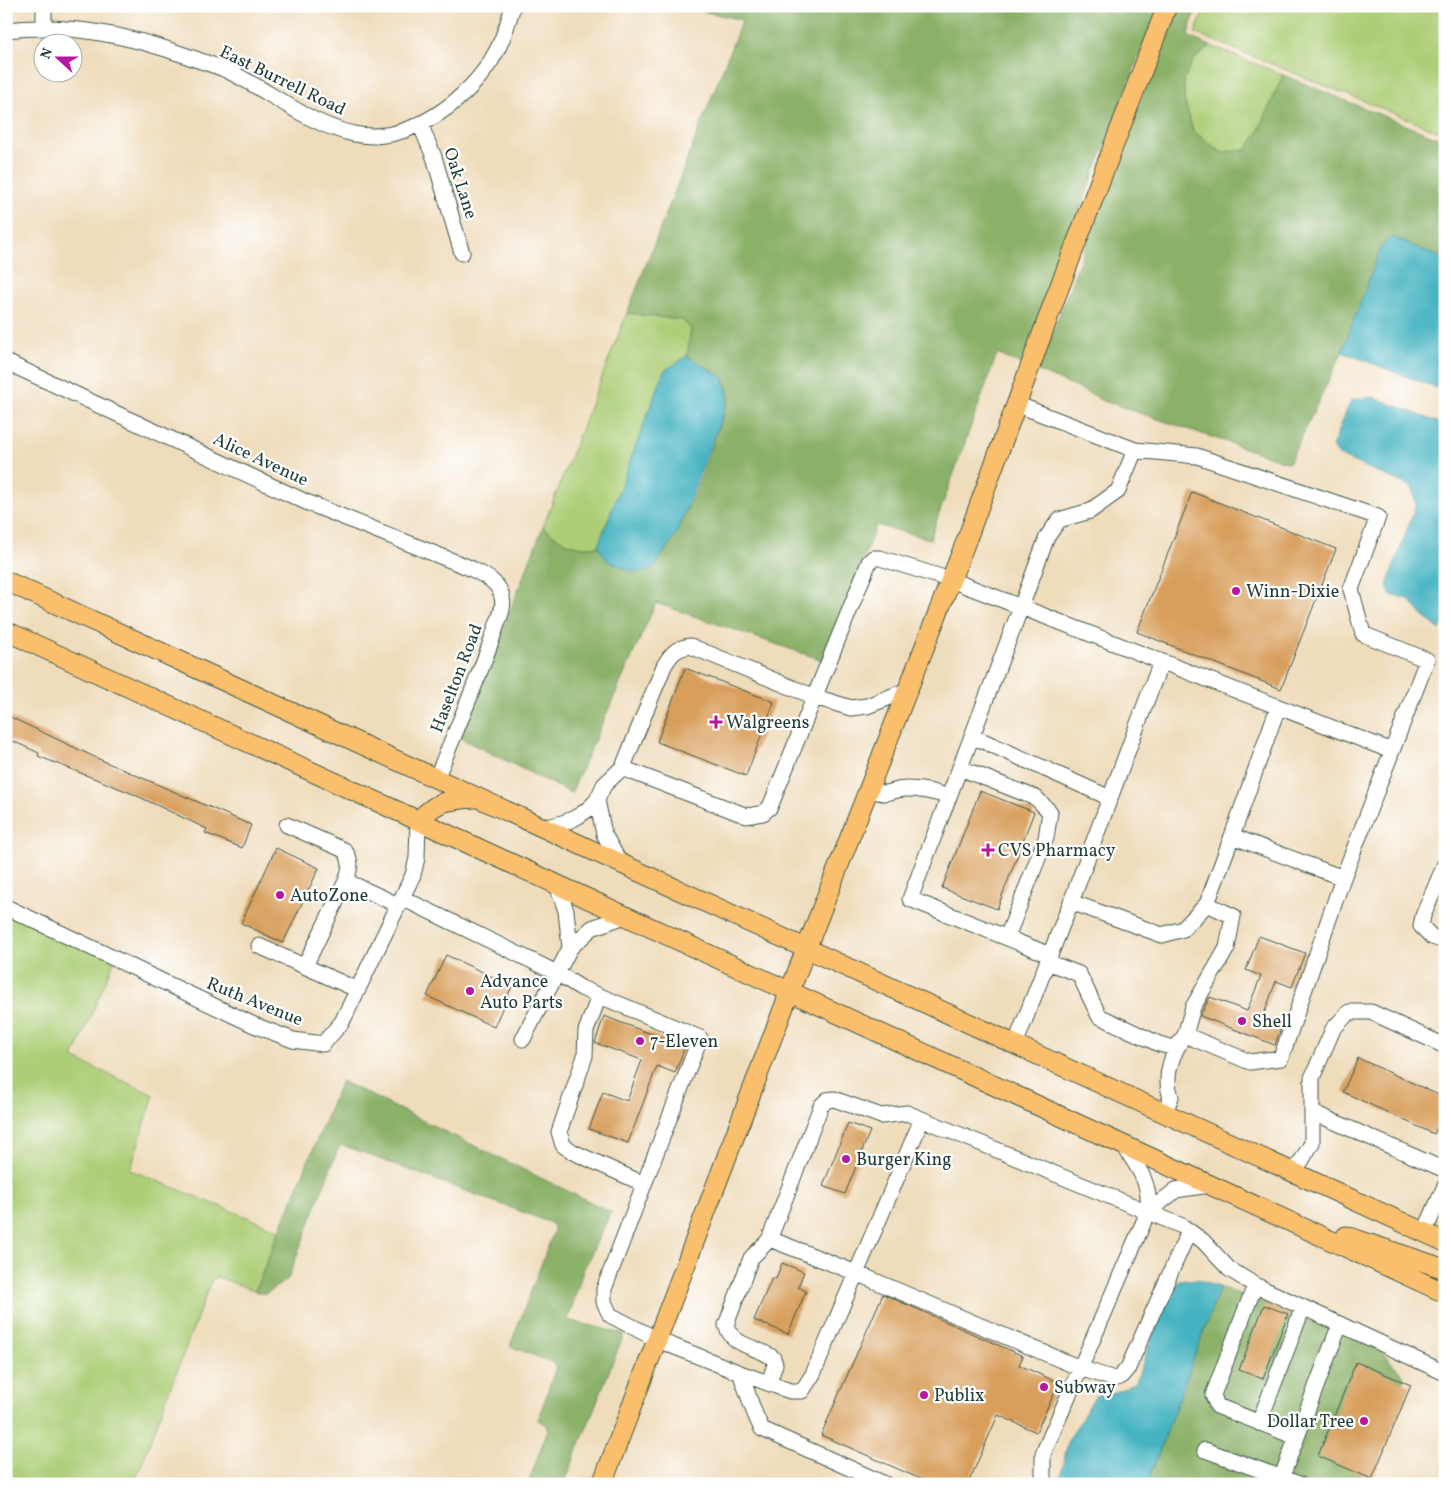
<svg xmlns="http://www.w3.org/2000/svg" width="1451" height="1490" font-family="Vollkorn,serif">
  <rect width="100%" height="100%" fill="#fff"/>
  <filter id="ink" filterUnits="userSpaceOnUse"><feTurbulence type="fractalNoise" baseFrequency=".02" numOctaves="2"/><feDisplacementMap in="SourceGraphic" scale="10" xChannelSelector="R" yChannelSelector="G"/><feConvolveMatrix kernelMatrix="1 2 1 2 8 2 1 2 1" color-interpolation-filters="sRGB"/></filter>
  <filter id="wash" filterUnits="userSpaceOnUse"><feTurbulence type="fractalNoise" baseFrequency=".0096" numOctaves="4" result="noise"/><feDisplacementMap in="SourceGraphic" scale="20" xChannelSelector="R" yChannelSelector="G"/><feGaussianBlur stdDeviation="1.12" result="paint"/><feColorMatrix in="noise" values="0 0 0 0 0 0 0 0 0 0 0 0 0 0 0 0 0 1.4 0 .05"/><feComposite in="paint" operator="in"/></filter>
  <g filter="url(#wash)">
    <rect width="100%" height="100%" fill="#efdcbb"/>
    <path fill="#adce77" stroke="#668656" d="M1206 6H1445V134L1195 33Z
      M1211 46 1283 75 1258 133 1246 150 1221 152 1193 131 1184 100V79L1193 60Z
      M627 313 683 320 691 329 687 356 664 371 598 546C575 550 560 541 543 527Z
      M6 904 116 957 73 1058 154 1095 130 1170 279 1230 255 1291 221 1278 216 1277 211 1281 134 1484H9L6 1481Z"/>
    <path fill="#8ab168" stroke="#54774e" d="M680 6H1158L1021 364 997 354 930 539 876 525 825 661 656 603 571 793 460 738 543 527C560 541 575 550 598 546L608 561 646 572C681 548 713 441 729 398L724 378 687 356 691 329 683 320 627 313 742 20Z
      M1177 6H1197L1188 34 1191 38 1211 46 1193 60 1184 79V100L1193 131 1221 152 1246 150 1258 133 1283 75 1445 141V259L1392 237 1382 247 1342 352 1289 463 1098 399V397L1038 371Z
      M341 1081 611 1212 583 1271 568 1320 624 1334 564 1484H528L548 1429 547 1425 538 1420 556 1367 551 1362 510 1346 554 1231V1226L549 1222 342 1145 338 1149 288 1279 265 1294 255 1291Z
      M1220 1287 1360 1338 1380 1350 1405 1377 1395 1412 1356 1484H1147Z"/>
    <path fill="#45b3c1" stroke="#32787a" d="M1392 237 1445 259V391L1342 352 1381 247Z
      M687 356 724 378 729 398 677 533 655 566 646 572 631 571 608 561 598 546 664 371Z
      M1373 397 1445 425V617L1440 630 1422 615 1409 599 1390 595 1387 585 1416 505 1412 487 1340 456 1332 447 1351 400Z
      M1197 1279 1220 1287 1147 1484H1059L1068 1441 1095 1396 1119 1391 1136 1382 1164 1304 1179 1281Z"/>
    <g id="blocks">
      <path fill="#d89f5c" d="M1192 492 1336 549 1281 689 1137 632Z
        M685 668 774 702 746 776 657 742Z
        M6 715 101 760 251 825 242 848 205 833 207 829 131 793 38 756 39 753 6 738Z
        M980 791 1034 812 997 909 942 888Z
        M276 848 319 868 283 943 241 923Z
        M1259 936 1305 953 1292 987 1276 981 1263 1017 1282 1025 1275 1045 1200 1016 1210 997 1247 1011 1261 976 1246 970Z
        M446 955 512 986 494 1027 427 996Z
        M604 1016 685 1047 675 1073 657 1066 628 1143 589 1129 603 1092 627 1101 642 1060 595 1043Z
        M1358 1058 1445 1098V1113L1434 1134 1343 1092Z
        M848 1123 870 1131 845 1194 823 1186Z
        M782 1263 804 1272 798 1287 806 1291 788 1334 754 1320 772 1278 776 1279Z
        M883 1294 1023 1356 1019 1365 1059 1383 1036 1432 998 1415 968 1484H932L821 1435Z
        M1264 1305 1288 1314 1263 1379 1239 1370Z
        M1356 1362 1411 1385 1372 1479 1318 1456Z"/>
    </g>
  </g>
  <g filter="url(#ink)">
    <use href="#blocks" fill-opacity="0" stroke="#3e5548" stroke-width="1"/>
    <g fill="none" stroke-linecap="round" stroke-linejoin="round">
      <defs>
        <path id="minor" d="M44 6V27
          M6 30C69 23 128 35 187 56 200 61 214 65 226 70 269 90 307 124 354 134 409 146 472 98 496 52 504 38 508 22 513 6
          M420 124 434 157 462 253
          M6 362 306 502 470 568C483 575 499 581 502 597 505 609 498 620 495 630 478 681 456 730 436 779
          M1016 404 1135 450 1197 456 1378 517 1351 589 1363 634 1427 660 1343 878 1232 836 1207 904 1183 929 1162 935 1071 902 1050 955
          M1135 450 1118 491 1090 511 1059 520 1047 537 1021 607 1392 751
          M972 736 1110 798
          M622 768 747 816 763 813 770 807 869 562 873 558H880L951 580 1021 607 910 899 1050 955 1015 1045
          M960 768 1036 798 1050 812 1046 838 1007 937
          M869 789C892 798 887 789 907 789 922 789 935 792 949 797
          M597 800 604 785 623 767 664 666C671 654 676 648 690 646L815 697 851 708 867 706 908 690
          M287 825 344 850C353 861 350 869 346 881
          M543 828C566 823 582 818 597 800L604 834 620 863
          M1232 836 1278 707
          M1445 864 1423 916 1421 926 1432 937 1445 941
          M557 885 566 911 570 948 592 928 625 916
          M402 898 557 973 570 948
          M1071 902 1161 662
          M6 907 254 1025 293 1040 323 1044 342 1022 413 875 417 858 418 821
          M259 946 358 990
          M1047 962 1079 974 1099 1016 1159 1044 1175 1048
          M305 966 346 881 398 905
          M599 996 586 1031 585 1056 559 1132 563 1145 573 1152 644 1184
          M1185 1035 1193 1007 1227 948 1233 916 1207 904
          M523 1039 557 973 581 988 700 1038 604 1289V1302L610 1315 658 1340 740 1373C748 1392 752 1411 762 1429L885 1484
          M1312 1112 1445 1170
          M1164 1114 1171 1097C1163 1076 1172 1053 1185 1035L1250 1062 1281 1058 1343 878
          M1124 1146C1139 1169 1151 1183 1148 1212L1176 1190 1209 1185
          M1294 1173 1312 1143V1078L1333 1029 1349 1012H1371L1445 1046
          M1424 1233 1445 1186
          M770 1239 856 1273 1080 1368 1114 1379 1120 1377 1128 1368 1189 1231
          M1255 1285 1213 1395 1217 1406 1296 1437
          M740 1373 790 1391H802L813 1374 922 1119
          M769 1383 775 1364 773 1358C757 1346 732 1347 726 1325L751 1258 769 1240 821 1106 827 1100 834 1099 881 1116 907 1113 1182 1226 1203 1241 1229 1269 1255 1285 1445 1373
          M1259 1423 1303 1307
          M1205 1450 1299 1484
          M1043 1484V1454L1148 1212
          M1279 1484 1340 1324"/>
        <path id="major" d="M6 581 1445 1242
          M6 631 1445 1293
          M418 821C438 800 447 800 474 798
          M1346 1236 1445 1269
          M602 1484 806 949 968 536 1056 296 1167 6"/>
      </defs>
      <use href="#minor" stroke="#3e5548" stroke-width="17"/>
      <use href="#major" stroke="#3e5548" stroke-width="21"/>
      <use href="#minor" stroke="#fff" stroke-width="15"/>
      <use href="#major" stroke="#f9bf6d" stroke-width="19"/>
    </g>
  </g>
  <g fill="#b5179e" stroke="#fff" stroke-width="2">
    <circle cx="1236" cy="591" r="5"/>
    <path d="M713.5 714.5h5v5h5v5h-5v5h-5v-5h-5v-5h5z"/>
    <path d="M985.5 842.5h5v5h5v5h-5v5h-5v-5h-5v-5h5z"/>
    <circle cx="280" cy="895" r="5"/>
    <circle cx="470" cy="991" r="5"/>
    <circle cx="1242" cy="1021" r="5"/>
    <circle cx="640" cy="1041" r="5"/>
    <circle cx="846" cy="1159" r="5"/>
    <circle cx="1044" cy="1387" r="5"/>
    <circle cx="924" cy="1395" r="5"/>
    <circle cx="1364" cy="1421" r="5"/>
  </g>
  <g text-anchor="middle" stroke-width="4.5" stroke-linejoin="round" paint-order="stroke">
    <g font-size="18" fill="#1f3d34" stroke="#fff">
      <text transform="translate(283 80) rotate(26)" y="6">East Burrell Road</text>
      <text transform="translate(461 183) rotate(72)" y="6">Oak Lane</text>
      <text transform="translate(261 459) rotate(25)" y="6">Alice Avenue</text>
      <text transform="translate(456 678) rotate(-69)" y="6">Haselton Road</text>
      <text transform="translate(255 1001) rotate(22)" y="6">Ruth Avenue</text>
    </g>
    <g font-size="18" fill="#1f3d34" stroke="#fff" text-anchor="start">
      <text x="1246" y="597">Winn-Dixie</text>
      <text x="726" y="728">Walgreens</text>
      <text x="998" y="856">CVS Pharmacy</text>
      <text x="290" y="901">AutoZone</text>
      <text x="480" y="987">Advance<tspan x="480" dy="21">Auto Parts</tspan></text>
      <text x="1252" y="1027">Shell</text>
      <text x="650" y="1047">7-Eleven</text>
      <text x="856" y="1165">Burger King</text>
      <text x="1054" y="1393">Subway</text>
      <text x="934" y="1401">Publix</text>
      <text x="1354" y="1427" text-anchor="end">Dollar Tree</text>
    </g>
  </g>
  <rect width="1451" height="1490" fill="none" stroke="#fff" stroke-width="25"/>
  <g transform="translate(58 58) rotate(291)"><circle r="24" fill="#ffffff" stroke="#a5b1ae"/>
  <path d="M0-4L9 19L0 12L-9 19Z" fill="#b5179e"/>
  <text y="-8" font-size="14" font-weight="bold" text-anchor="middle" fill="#1f3d34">N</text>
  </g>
</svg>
